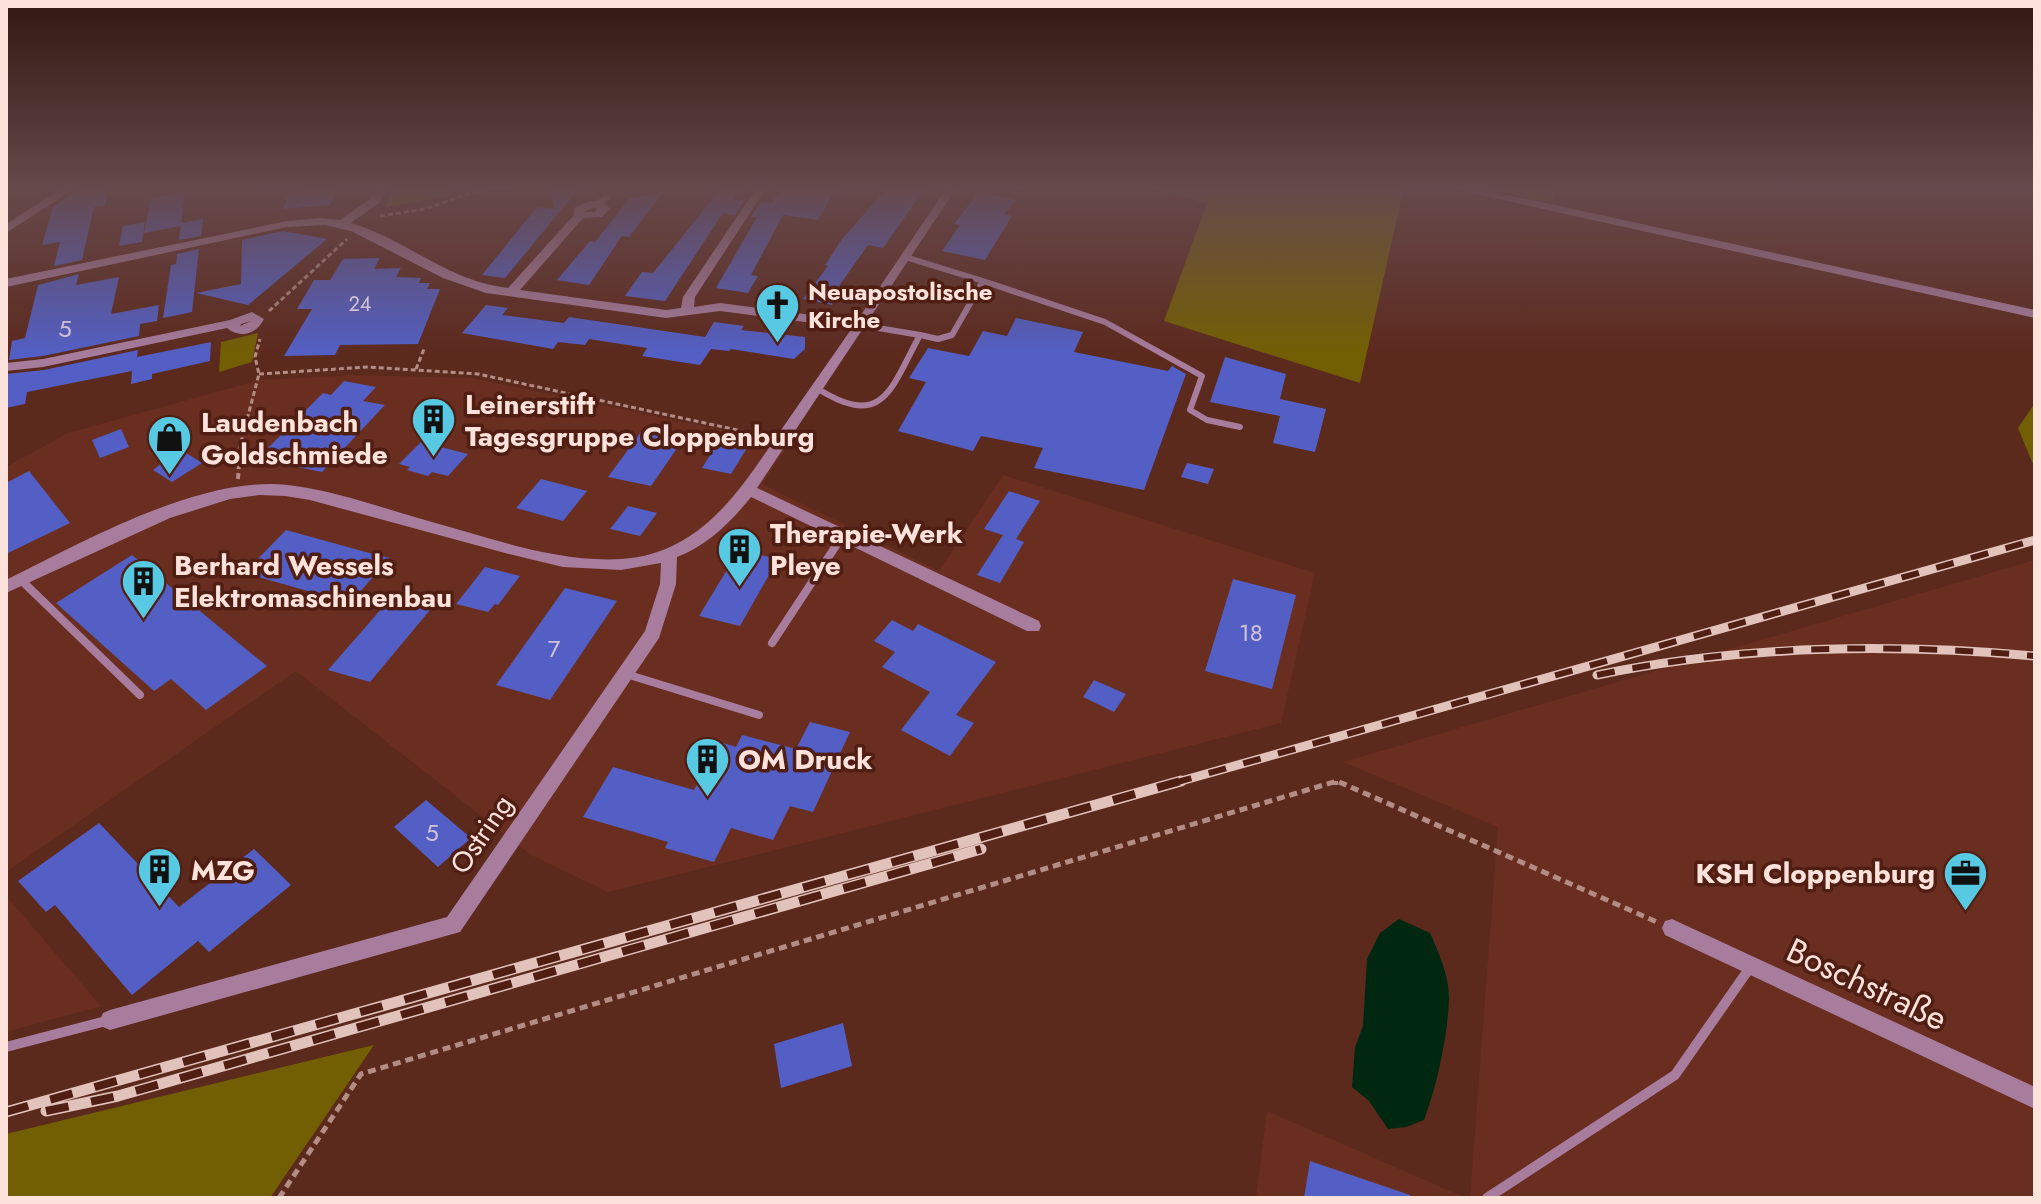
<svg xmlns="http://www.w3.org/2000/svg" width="2041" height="1204" font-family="Jost,sans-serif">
  <rect width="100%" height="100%" fill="#5c291d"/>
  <path fill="#692e20" d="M355 375 472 378 789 444 762 484 939 571 1003 475 1315 573 1281 723 608 892 531 855 296 671 6 872V467L68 433 260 380Z
    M2035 560V1198H1470L1498 827 1343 762Z
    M6 896 101 1006 6 1032Z
    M1267 1111 1466 1198H1256Z"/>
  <path fill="#735f03" d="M451 187 449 196 386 207 394 188Z
    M1145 187H1404L1360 383 1164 321 1207 203Z
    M1480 187H1553V203Z
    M258 333 252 362 219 372 221 342Z
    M2035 403V469L2018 428Z
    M374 1045 270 1198H6V1134Z"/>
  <path fill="#002710" d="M1399 919 1430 933C1439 953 1449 976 1449 998 1448 1034 1437 1086 1424 1120L1406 1127 1388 1129 1369 1101 1352 1087 1355 1047 1363 1026 1367 959 1380 933Z"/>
  <path fill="#535fc5" d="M84 187 108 192 105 206 94 207 82 260 54 266 60 242 42 245 53 207Z
    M569 187H580L505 278 482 275 537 207 555 209 550 190Z
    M722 187H742L733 199 744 201 735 215 723 213 665 301 625 296 642 272 653 273Z
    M782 187H837L818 220 783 215 751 275 758 276 748 293 716 288 757 217H751L760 202 772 203Z
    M888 187H926L883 248 868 245 839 286 844 287 832 305 803 299 828 266 825 265 842 239Z
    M337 189 330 205 283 209 289 193Z
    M663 192 629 237 622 236 589 285 557 280 590 241 595 242 629 199Z
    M979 192 1016 200 1004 214 1012 216 985 260 942 251 960 225 954 224Z
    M185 193 181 226 144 233 151 198Z
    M203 219 201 236 179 240 181 223Z
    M145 222 142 242 119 246 123 226Z
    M283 231 327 239 248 305 196 293 241 284 242 240Z
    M199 249 192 312 163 318 171 265 176 264 177 254Z
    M380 258 374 269 401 268 396 277 421 278 419 283H430L427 289H440L418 344 340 345 335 355 284 356 312 309H297L314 280H330L343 259Z
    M79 274 76 285 119 277 111 314 159 305 157 321 140 324 139 336 43 356 9 360 12 341 25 338 38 285Z
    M486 305 508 308 502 315 564 323 569 317 705 337 714 322 744 326 741 330 805 337V349L794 359 731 349 729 351 711 349 700 365 642 356 647 348 589 339 585 345 558 342 553 349 462 333Z
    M1016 318 1083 332 1074 352 1168 371 1172 366 1186 374 1144 490 1034 468 1043 448 981 436 973 451 898 431 926 382 909 378 928 348 969 356 983 331 1007 336Z
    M211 342 210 361 152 374V379L131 384 132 371 27 392 25 404 6 408V374L44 370 138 350 137 357Z
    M1225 357 1286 374 1280 399 1326 409 1315 452 1273 443 1280 416 1210 402Z
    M344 381 376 387 363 401 385 405 322 472 257 459 323 393 331 395Z
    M121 429 129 447 100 458 92 440Z
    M641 432 682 441 651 486 608 477Z
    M421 442 468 454 448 476 432 472 428 476 407 470 410 467 399 464Z
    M718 442 747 448 731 474 702 468Z
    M180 449 202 463 172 482 153 470Z
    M1187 463 1214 469 1208 484 1181 477Z
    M29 471 70 523 6 554V483Z
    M541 479 587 491 563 521 516 508Z
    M1009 491 1040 501 1016 539 1024 542 1000 583 977 575 1003 535 984 529Z
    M628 506 657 513 640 536 610 529Z
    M286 530 373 554 390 558 350 603 244 573Z
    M739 550 778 559 740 626 699 616Z
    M132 555 247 650 267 666 206 710 171 679 154 691 56 603Z
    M485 567 520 576 498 605 495 604 488 612 456 604Z
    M1233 579 1296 595 1272 689 1205 671Z
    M565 588 617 601 550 700 496 685Z
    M390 599 430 610 370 682 328 670Z
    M892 620 913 631 918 624 996 662 956 715 974 723 950 756 901 730 930 692 882 667 895 652 874 641Z
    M1094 680 1126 694 1114 712 1083 697Z
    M810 722 850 732 813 812 790 806 773 840 731 828 714 862 665 848 668 842 583 817 613 767 694 790 720 742 736 747 742 735 796 749Z
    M426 800 471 838 438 867 394 827Z
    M99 823 179 907 254 849 291 885 209 952 198 941 132 995 55 905 46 912 18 881Z
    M843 1023 852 1066 781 1088 774 1044Z
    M1310 1161 1410 1195V1198H1304Z"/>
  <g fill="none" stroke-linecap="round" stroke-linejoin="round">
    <path stroke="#b38d84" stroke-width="3" stroke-dasharray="5 3" stroke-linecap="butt" d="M380 216 425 209 470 193 502 187
      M269 311 347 239
      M416 369 424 349
      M259 374 368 367 478 374 765 436
      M239 450 259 374 255 357 260 339"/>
    <path stroke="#b38d84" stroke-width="4" stroke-dasharray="6 4" stroke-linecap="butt" d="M238 479 240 448
      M1332 783H1341"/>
    <path stroke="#b38d84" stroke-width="5" stroke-dasharray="8 5" stroke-linecap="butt" d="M279 1198 361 1074 1337 781 1657 922"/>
    <path stroke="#a77c9d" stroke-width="6" d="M599 203 606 198
      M905 257 983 281 952 335 938 339 920 335
      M983 281 1105 322 1202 376 1190 410 1207 420 1240 427
      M818 389C884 430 891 388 920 335L860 325"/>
    <path stroke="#a77c9d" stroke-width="8" d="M21 580 140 695
      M772 643 843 535
      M626 674 759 715"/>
    <path stroke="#a77c9d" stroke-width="10" d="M6 1047 110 1020
      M1487 1198 1675 1075 1751 966"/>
    <path fill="#a77c9d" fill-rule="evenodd" d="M64 187H77L6 233V224Z
      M376 187H387L379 203 351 223C408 240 445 280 508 288L574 215V208C588 201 597 197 610 208L602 217 583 218 520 290 666 310 681 308 683 297 757 187H767L695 297 694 307 720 303 857 321 947 187H957L757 488 1039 621 1041 626 1039 631H1027L751 497C731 522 707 546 677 557L676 584 659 638 460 932 110 1030 103 1027 100 1020 103 1013 110 1010 447 917 645 631 660 584 661 563 621 570 563 567 505 553 310 500 285 496 259 495 230 499 170 518 6 593V580C81 543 187 483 272 484 319 485 379 507 425 520 488 537 555 563 621 559 700 554 739 492 779 433 803 398 828 363 852 328L720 311 666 318 486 293 443 278 351 231 325 225 287 227 6 287V279L287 221 319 218 340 220 370 199ZM594 207 597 209 595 212H584Z
      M1452 187H1472L2035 310V318L1458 190Z
      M252 312 264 319C257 334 240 339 227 328L43 367 6 371V363L43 359 230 320ZM251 321 240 326 241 324Z
      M1672 919 2035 1087V1109L1665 935 1662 928 1665 921Z"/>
    <defs>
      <path id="rail-far1" d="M1597 675C1742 645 1888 643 2035 656
        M1174 783 2035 540"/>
      <path id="rail" d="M46 1111 118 1096 981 849
        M6 1112 1181 781"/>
    </defs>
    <use href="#rail-far1" stroke="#e2c3bc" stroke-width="9"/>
    <use href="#rail" stroke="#e2c3bc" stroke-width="11"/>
    <use href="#rail-far1" stroke="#501e13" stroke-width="6" stroke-dasharray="18" stroke-linecap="butt"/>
    <use href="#rail" stroke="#501e13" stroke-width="8" stroke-dasharray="23" stroke-linecap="butt"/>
  </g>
  <linearGradient id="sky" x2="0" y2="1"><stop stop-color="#331710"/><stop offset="0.53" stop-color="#66494c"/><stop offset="1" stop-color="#66494c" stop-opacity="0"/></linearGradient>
  <rect width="2041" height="355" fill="url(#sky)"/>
  <defs>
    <symbol id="church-pin" viewBox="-11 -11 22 30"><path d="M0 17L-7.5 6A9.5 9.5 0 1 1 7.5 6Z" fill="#57c9e2" stroke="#501e13"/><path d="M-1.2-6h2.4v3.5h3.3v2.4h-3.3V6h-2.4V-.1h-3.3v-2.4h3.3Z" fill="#111"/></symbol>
    <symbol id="building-pin" viewBox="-11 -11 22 30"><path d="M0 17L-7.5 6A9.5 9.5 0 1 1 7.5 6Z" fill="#57c9e2" stroke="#501e13"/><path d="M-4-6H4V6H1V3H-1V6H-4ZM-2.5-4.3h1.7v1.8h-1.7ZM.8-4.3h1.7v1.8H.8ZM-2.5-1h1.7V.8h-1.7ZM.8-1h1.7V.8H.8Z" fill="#111"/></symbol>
    <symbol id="shop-pin" viewBox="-11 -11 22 30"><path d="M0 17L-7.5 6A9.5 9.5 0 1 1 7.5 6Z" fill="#57c9e2" stroke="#501e13"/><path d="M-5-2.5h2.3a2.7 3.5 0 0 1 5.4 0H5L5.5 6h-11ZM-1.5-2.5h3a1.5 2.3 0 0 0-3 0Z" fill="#111"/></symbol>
    <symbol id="office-pin" viewBox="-11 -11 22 30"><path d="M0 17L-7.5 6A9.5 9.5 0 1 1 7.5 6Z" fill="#57c9e2" stroke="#501e13"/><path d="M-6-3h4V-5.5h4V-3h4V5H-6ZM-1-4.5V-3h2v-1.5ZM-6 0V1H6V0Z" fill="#111"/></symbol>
  </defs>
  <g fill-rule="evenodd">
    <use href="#church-pin" x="752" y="280" width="51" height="69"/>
    <use href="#building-pin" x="408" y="394" width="51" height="69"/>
    <use href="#shop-pin" x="144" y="412" width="51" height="69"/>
    <use href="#building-pin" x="714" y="524" width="51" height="69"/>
    <use href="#building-pin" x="118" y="556" width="51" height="69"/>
    <use href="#building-pin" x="682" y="734" width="51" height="69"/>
    <use href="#building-pin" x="134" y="844" width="51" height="69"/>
    <use href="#office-pin" x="1940" y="848" width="51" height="69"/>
  </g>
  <g text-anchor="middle" stroke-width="7" stroke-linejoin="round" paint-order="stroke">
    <g font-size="20" fill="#d2c1d6">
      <text x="360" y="311">24</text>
    </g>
    <g font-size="24" font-weight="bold" fill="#fde2db" stroke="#501e13" text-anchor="start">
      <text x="808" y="300">Neuapostolische<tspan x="808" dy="28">Kirche</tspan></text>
    </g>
    <g font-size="24" fill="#d2c1d6">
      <text x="65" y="337">5</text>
      <text x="1251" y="641">18</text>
      <text x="554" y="657">7</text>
      <text x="432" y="841">5</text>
    </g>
    <g font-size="28" font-weight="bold" fill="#fde2db" stroke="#501e13" text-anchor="start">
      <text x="465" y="414">Leinerstift<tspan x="465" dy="32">Tagesgruppe Cloppenburg</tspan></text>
      <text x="201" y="432">Laudenbach<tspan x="201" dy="32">Goldschmiede</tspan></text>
      <text x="770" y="543">Therapie-Werk<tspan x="770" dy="32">Pleye</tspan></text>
      <text x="174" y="575">Berhard Wessels<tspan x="174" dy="32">Elektromaschinenbau</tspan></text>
      <text x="738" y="769">OM Druck</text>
      <text x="191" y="880">MZG</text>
      <text x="1935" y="883" text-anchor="end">KSH Cloppenburg</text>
    </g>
    <g font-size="28" fill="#fde2db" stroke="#501e13">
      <text transform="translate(481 834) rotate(-56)" y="10">Ostring</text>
    </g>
    <g font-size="34" fill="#fde2db" stroke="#501e13">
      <text transform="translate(1867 984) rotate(25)" y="12">Boschstraße</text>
    </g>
  </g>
  <rect width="2041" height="1204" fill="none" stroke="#fde2db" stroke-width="16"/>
</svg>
